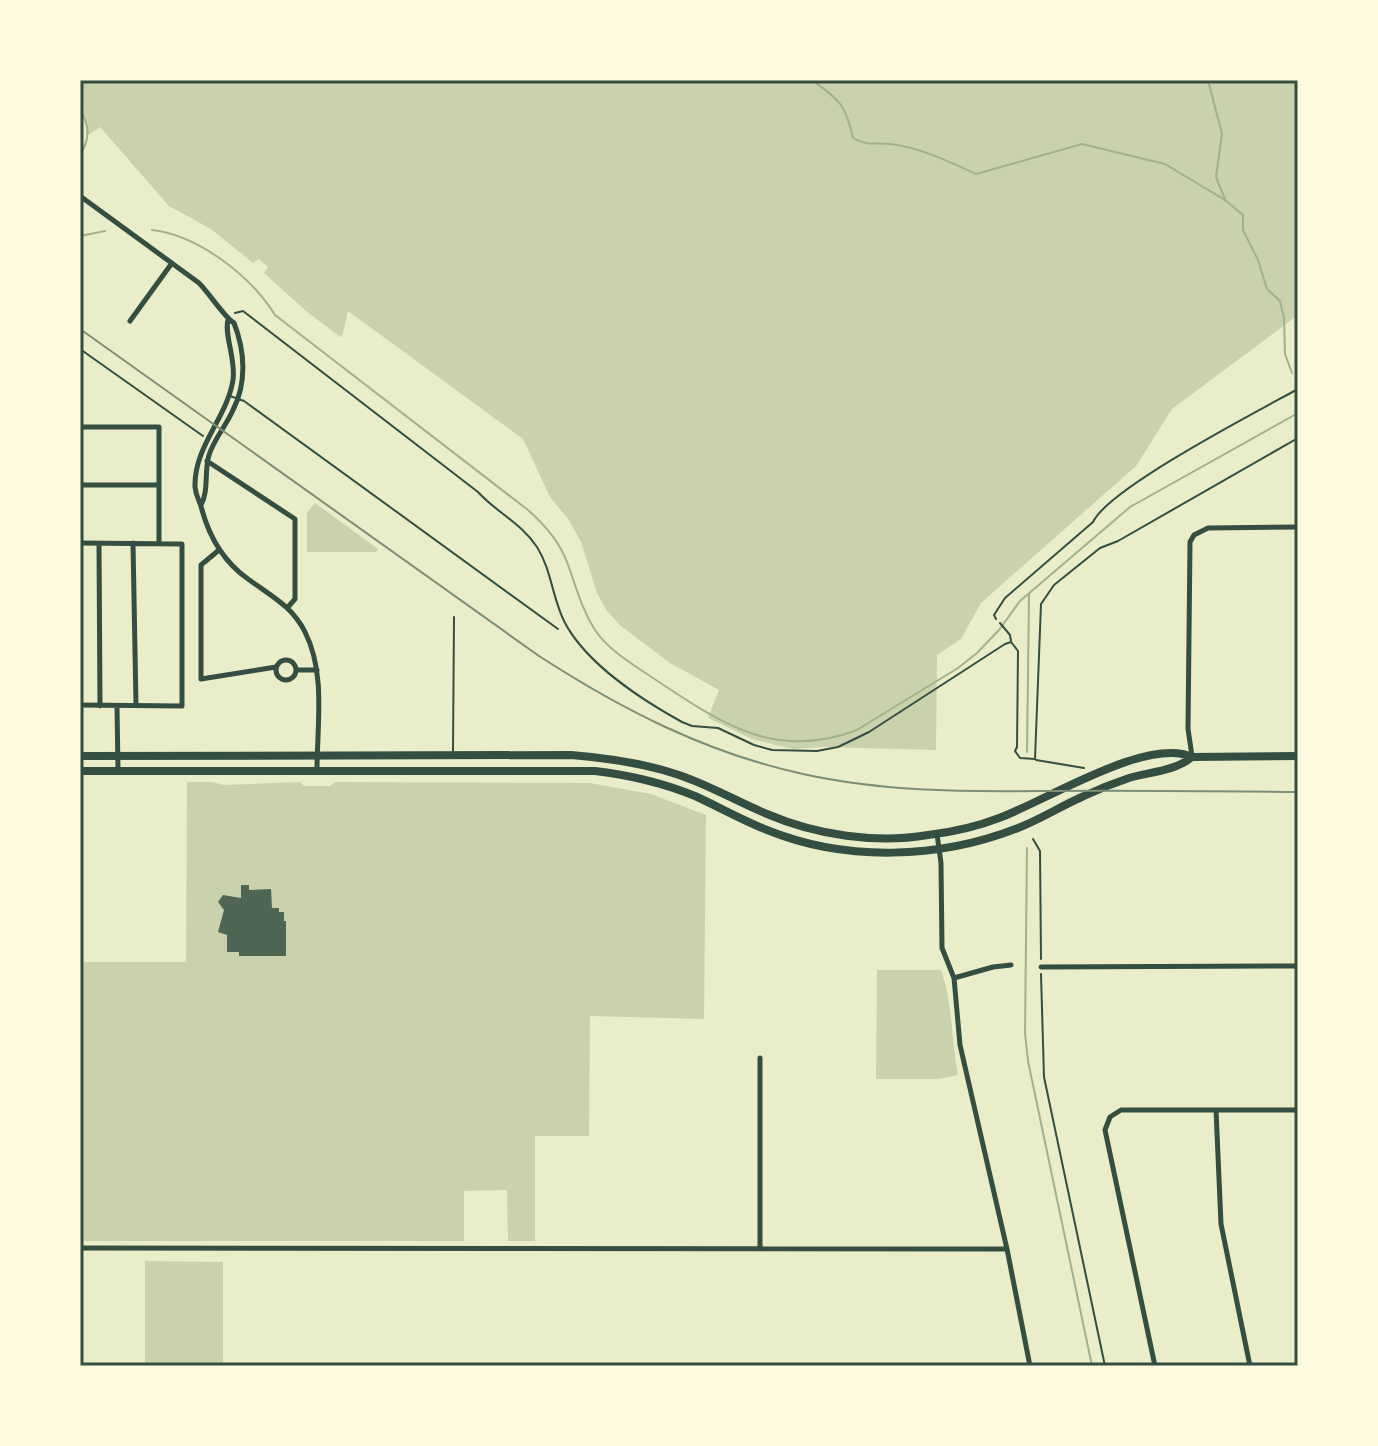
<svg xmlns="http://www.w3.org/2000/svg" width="1378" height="1446" font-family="Ubuntu,sans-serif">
  <rect width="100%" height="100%" fill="#e9edc9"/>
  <path fill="#cad2ad" d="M80 80H1298V315L1172 409 1136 466 981 603 961 639 937 655 936 750 823 747 793 749 752 739 708 718 719 690 670 663 621 626 607 611 597 593 581 542 569 520 550 497 523 439 348 311 342 337 339 336 306 311 264 273 268 267 259 259 253 263 211 229 169 206 100 127 87 136Z
    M315 503 378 549 376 552H307V513Z
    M187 782H212L224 785 300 782 304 786H330L335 782 590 783 651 794 706 815 704 1019 590 1016 589 1136H535V1241H508L507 1190 464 1191V1241H80V962H186Z
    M877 970H941C953 1004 951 1039 958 1075L939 1079H876Z
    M145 1261 223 1262V1366H145Z"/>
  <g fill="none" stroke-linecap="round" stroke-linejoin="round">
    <path stroke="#a3b18a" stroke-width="2" d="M812 80C840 101 845 103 853 138 869 147 873 142 890 144 919 147 950 162 976 174L1082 144 1165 164 1225 200 1243 215V230L1258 260 1267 289 1280 301 1284 318 1285 354 1292 373
      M1208 80 1222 134 1216 177 1225 199
      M80 110C90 125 90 140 80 155
      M152 230C198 235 251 276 275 315L528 510C544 524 559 541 567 562 576 586 581 608 595 630 608 650 635 666 656 680 722 724 776 761 857 730L958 668 977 653 999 630 1020 601 1130 507 1298 413
      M80 236 105 231
      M1027 752 1029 594
      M1027 848 1025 1033 1028 1061 1092 1366"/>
  </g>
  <path fill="#4f6655" d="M241 885H249V890L271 889 272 908H279V912H284V921H286V956H239V952H227V935L218 932 224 910 218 902 223 895 241 898Z"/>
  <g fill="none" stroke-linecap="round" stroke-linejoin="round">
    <path stroke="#344e41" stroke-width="2" d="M235 313 243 311 478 492C496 512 521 523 537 547 552 571 552 598 565 623 587 664 642 700 682 722L692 726 718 728 754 745 772 750 817 751 838 747 869 732 1005 644 1011 642 1018 651 1017 747 1015 751 1020 758 1035 759 1041 604 1054 585 1100 548 1118 541 1298 438
      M80 349 203 436
      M1000 623 1010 635 1011 641
      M1036 760 1084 768
      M1033 839 1040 851 1041 959
      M1041 974 1044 1077 1105 1366"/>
    <path stroke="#344e41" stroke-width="2" d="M230 396 244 401 558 629
      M996 619 994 615 1005 598 1093 522C1109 488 1258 411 1298 389
      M453 751 454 617"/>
    <path stroke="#344e41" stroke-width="5" d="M80 196 199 283C209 293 225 318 234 323 245 351 247 383 233 410 226 426 214 439 209 455 204 471 209 491 201 505
      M228 320C224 335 236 359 233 380 227 418 194 446 195 487 196 497 200 501 202 510 210 539 224 562 248 579 271 596 292 606 305 632 326 673 317 726 317 770
      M130 321 172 263
      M80 427H159V543
      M207 461 295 519V599L288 607
      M80 485H159
      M80 543 182 544V706L80 705
      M133 543 136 705
      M99 544 100 706
      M219 550 201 565V679L276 667
      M276 670a10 10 0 1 1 20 0a10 10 0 1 1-20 0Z
      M296 670H317
      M117 706 118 770
      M1192 756 1188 729 1190 542 1194 535 1208 528 1298 527
      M937 834 941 863 942 948 954 978 960 1045 1007 1249 1030 1366
      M1041 967 1298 966
      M954 978 993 967 1011 965
      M760 1058V1249
      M1216 1110 1221 1224 1250 1366
      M80 1248 1007 1249
      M1155 1366 1105 1130 1110 1117 1121 1110H1298"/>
    <path stroke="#344e41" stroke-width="8" d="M80 756 571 755C608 758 644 763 679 775 709 785 738 802 767 814 816 835 876 844 928 835 953 832 976 827 999 818 1044 802 1147 736 1192 757L1298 756
      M80 771H595C629 775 663 783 695 796 719 807 742 820 767 830 846 862 939 859 1018 828 1041 819 1061 806 1084 796 1099 789 1114 783 1129 778 1150 772 1175 771 1192 757"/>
    <path stroke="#7c8e77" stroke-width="2" d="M80 329 539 656C621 709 706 753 803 774 880 791 959 792 1038 791 1124 790 1211 791 1298 792"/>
  </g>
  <rect width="1378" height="1446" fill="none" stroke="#fefae0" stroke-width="164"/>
  <rect x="82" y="82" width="1214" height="1282" fill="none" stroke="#344e41" stroke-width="3"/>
</svg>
